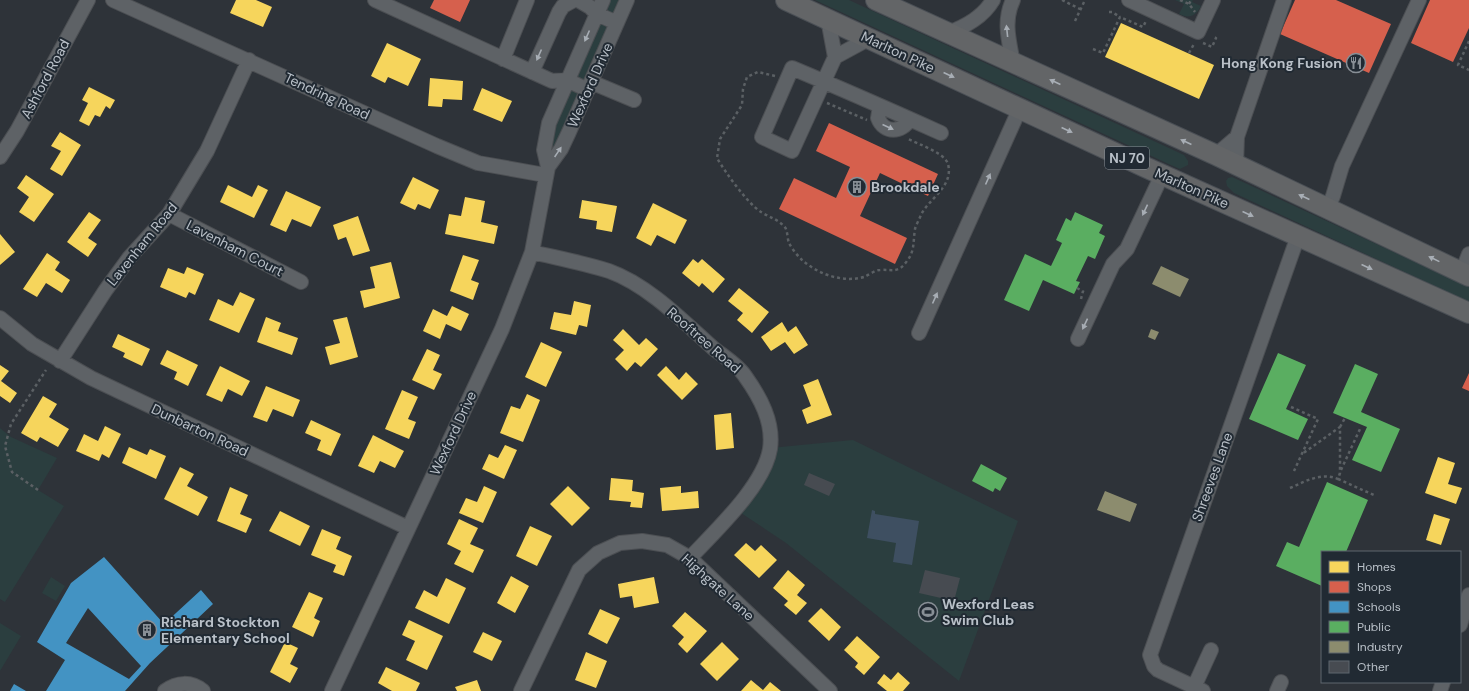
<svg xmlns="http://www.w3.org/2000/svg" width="1469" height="691" font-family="'DM Sans',sans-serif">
  <rect width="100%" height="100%" fill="#2e3339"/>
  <path fill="#2b3e3f" d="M603 0H627L548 167 549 123Z
    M815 0H849L1184 155 1188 161V165L1180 169 1173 166Z
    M1175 0H1193L1192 2 1201 6C1196 16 1189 19 1179 14L1184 4Z
    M1232 177 1469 287V302L1234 193 1227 186 1226 181 1228 178Z
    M0 428 11 437 57 458 38 490 64 506 5 602 0 599Z
    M853 440 1018 521 959 681 786 543 735 509 770 448Z
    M51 577 65 586 56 601 42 593Z
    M0 623 21 636 0 671Z"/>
  <path fill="#3e4f61" d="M872 510 875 511V514L919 521 912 565 893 562 896 543 867 538Z"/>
  <path fill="#f6d55c" d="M236 0H256L272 7 263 27 230 13Z
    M1121 23 1214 65 1199 99 1105 57Z
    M387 43 421 59 408 86 388 77 385 83 371 76Z
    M430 78 463 81 462 100 443 99 442 107 428 106Z
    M89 87 115 100 110 109 106 106 100 117 95 115 89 126 79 121 88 103 82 100Z
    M482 88 512 101 502 122 473 110Z
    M60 132 81 145 62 176 50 169 61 151 51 146Z
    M26 175 54 194 34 222 19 212 29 197 17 188Z
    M413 177 439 190 430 209 418 204 415 210 400 203Z
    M228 185 252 197 258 185 268 190 254 218 220 202Z
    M286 191 321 207 311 227 292 219 286 232 270 225Z
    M465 197 485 201 481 222 498 226 494 244 445 234 449 214 461 216Z
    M582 200 617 206 612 232 596 229 597 221 579 218Z
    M653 203 687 220 675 244 657 235 651 246 636 238Z
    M89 212 101 220 88 238 97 244 88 257 67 242Z
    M358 216 370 251 353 256 346 237 338 240 333 225Z
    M0 234 15 252 0 265Z
    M47 253 60 262 55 270 70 280 62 293 46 283 37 297 23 289Z
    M463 255 479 260 471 280 479 283 473 300 450 291Z
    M693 259 698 263 702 259 725 279 713 293 702 283 699 287 682 273Z
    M391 262 400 298 364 308 360 291 375 288 370 267Z
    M187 267 204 274 195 295 189 292 186 298 160 287 168 268 184 274Z
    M739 288 769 312 752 333 737 320 743 313 728 301Z
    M240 292 255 299 239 333 209 320 218 299 233 306Z
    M574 301 591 305 587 327 579 325 576 335 550 329 554 312 571 315Z
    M452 306 469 314 461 331 446 324 440 339 423 331 433 309 447 316Z
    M266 317 281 323 278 331 298 338 292 355 257 342Z
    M347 317 358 357 330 365 325 347 340 343 333 320Z
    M782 322 788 332 796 326 808 345 794 354 785 342 771 351 761 337Z
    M623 329 639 345 646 338 658 349 641 367 635 362 627 371 615 359 624 350 613 340Z
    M118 334 150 349 142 366 123 357 125 353 112 347Z
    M541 342 562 352 546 387 525 377Z
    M427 349 440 355 433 370 442 374 434 390 412 380Z
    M167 350 198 365 188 386 174 379 177 372 160 364Z
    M0 365 9 371 1 381 17 393 10 403 0 396Z
    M220 366 250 381 242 396 228 389 222 402 206 395Z
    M666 366 679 380 686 372 698 384 682 400 657 375Z
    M818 379 832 415 807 424 802 410 811 406 803 385Z
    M266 386 300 400 293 417 273 409 267 422 253 417Z
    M402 390 418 397 408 419 416 422 409 439 385 429Z
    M527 394 540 400 523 442 500 433 511 406 520 409Z
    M43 396 57 404 49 417 69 429 58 447 40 437 37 442 21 433Z
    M731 413 734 448 716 450 714 415Z
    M311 420 341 434 331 456 317 450 321 440 305 433Z
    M105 426 121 434 109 458 102 454 99 461 76 451 84 434 98 441Z
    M373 435 404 451 395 468 380 461 374 473 358 466Z
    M505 445 517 450 504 479 482 469 489 454 498 458Z
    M129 447 147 455 150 449 166 456 156 479 122 463Z
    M1438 457 1455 463 1448 484 1462 488 1456 504 1425 493Z
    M180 467 194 474 187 486 208 497 198 516 164 499Z
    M611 478 633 480 632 491 644 493 642 508 630 507 631 502 609 500Z
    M484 486 497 492 483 523 459 513 466 498 477 502Z
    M568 486 590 508 572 526 550 504Z
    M681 486V493L698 491 699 508 662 511 660 488Z
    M230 487 248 495 240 514 252 519 246 533 217 521Z
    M280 511 310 526 300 546 269 531Z
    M1434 514 1450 519 1441 545 1426 540Z
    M459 519 478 528 470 544 484 550 473 573 454 564 461 551 447 544Z
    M530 526 552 536 537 566 516 556Z
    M322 529 341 537 336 549 352 556 344 576 333 572 336 565 311 555Z
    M746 543 755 551 761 545 777 560 759 578 734 555Z
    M788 570 805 585 797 595 807 603 796 615 784 605 788 601 773 588Z
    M511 576 529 586 515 613 497 603Z
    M654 577 659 603 634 608 632 596 620 598 618 584Z
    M446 578 466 588 449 624 415 608 424 590 437 597Z
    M309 592 323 598 314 618 320 621 313 637 292 627Z
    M821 608 841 627 829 641 808 621Z
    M600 609 620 618 607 644 588 634Z
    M685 612 707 631 687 653 678 644 684 637 672 626Z
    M409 620 443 636 427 670 406 660 415 641 402 635Z
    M483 632 502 641 492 661 473 652Z
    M857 636 880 657 864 675 855 667 858 663 844 650Z
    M285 642 298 648 290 664 298 668 290 683 270 672Z
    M722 642 739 659 717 681 700 664Z
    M586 652 607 661 596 688 575 680Z
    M386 667 420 683 416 691H392L378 683Z
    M898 672 910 683 903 691H887L877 683 884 674 891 680Z
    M477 680 481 691H457L455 687Z
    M751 680 763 690 770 682 781 691H741Z"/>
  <path fill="#d6604d" d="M434 0H470L460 22 430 8Z
    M1295 0H1336L1391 24 1369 73 1280 34Z
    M1430 0H1469V28L1453 62 1411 43Z
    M829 123 938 174 928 196 880 173 860 216 907 238 895 264 779 209 794 178 836 198 850 167 816 151Z
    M1469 373V391L1462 388Z"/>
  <path fill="#4393c3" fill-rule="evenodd" d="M104 557 164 624 201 590 213 604 150 663 125 691H46L65 660 37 642 71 583ZM88 608 141 666 129 679 66 643Z
    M14 684 26 691H10Z"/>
  <path fill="#5aae61" d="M1075 212 1103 225 1099 233 1105 236 1095 259 1088 256 1076 281 1080 282 1074 294 1043 280 1029 311 1004 300 1025 254 1051 266 1062 243 1056 240 1066 218 1071 221Z
    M1278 353 1306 365 1286 409 1308 419 1298 440 1249 419Z
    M1355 364 1378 374 1361 412 1400 429 1381 472 1352 460 1367 427 1333 413Z
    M981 464 1007 478 1000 491 995 488 993 492 972 481Z
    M1327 482 1368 500 1346 552H1322V586L1276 566 1287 542 1299 547Z"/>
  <path fill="#8c8c6e" d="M1161 266 1189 279 1180 297 1152 284Z
    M1151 329 1159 332 1155 340 1148 337Z
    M1105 491 1137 504 1130 522 1097 510Z"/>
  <path fill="#474b51" d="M809 473 835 484 829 496 804 485Z
    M925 570 960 578 954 601 919 593Z"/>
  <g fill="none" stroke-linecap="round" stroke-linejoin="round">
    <defs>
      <path id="minor" d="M113 0 437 146 478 163 545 175
        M375 0 552 81 567 80 588 90
        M578 0 590 7 597 14 617 23
        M603 0 549 123 544 150 548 167 561 149 569 132 627 0
        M1013 0C1003 21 1009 41 1013 63
        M1129 0 1198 32 1213 0
        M828 19 835 57 870 38
        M948 33C966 26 983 17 993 0
        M835 57 792 151 762 137 792 68C842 89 892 111 941 133
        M503 59 527 0
        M532 72 559 12 563 6 574 0
        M591 82 634 100
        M880 106 878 118C884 134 902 133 910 119
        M1237 137 1284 0
        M1216 155 1237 137 1236 165
        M0 157 17 131 88 0
        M1328 208 1333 196 1342 166 1419 0
        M169 214 301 282
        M532 252C557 258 584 263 609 271 648 285 683 321 713 348 723 356 738 365 745 376 760 397 774 422 770 449 764 486 715 531 690 558
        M1462 272 1469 254
        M0 318 32 344 91 378 408 528
        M919 333 1020 108
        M1078 339 1113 264 1127 249 1162 175
        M60 361 105 291 129 258 169 214 207 151 249 60
        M1460 625 1469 595
        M1194 687 1211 650
        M165 691C177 682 191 681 203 691
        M332 691 502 329 532 252 548 167
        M521 691 579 570 598 553 620 543 642 541 667 545 690 558 830 691
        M1203 691 1158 670 1154 666 1150 655 1298 236
        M1277 691 1281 682
        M1440 691 1443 682"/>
      <path id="highway" d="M786 0 1145 167 1469 313
        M876 0 1216 155 1469 276"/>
    </defs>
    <use href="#minor" stroke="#4c4f53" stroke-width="16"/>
    <use href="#highway" stroke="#4a4f55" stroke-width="22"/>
    <path stroke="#5b6064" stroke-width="2.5" stroke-dasharray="3 3" stroke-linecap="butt" d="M1062 0 1080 9
      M1180 0 1189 4 1195 12
      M1189 4 1191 0
      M1109 12H1112L1120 17
      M1075 21 1085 0
      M1469 41 1458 65 1469 70
      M1203 43 1212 47 1216 38 1214 37
      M1093 49 1103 53 1120 17 1143 27 1146 21
      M1189 53 1194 44
      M775 76 758 72 747 77 743 89 742 105 720 139 717 158C725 172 748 204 761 212 769 217 777 219 784 226 788 230 787 238 789 243 792 249 797 255 802 260 818 274 842 283 864 277 869 275 875 270 880 270 892 269 898 274 907 261 915 251 913 241 915 229 916 225 919 220 921 215 928 199 954 187 948 164 945 153 918 144 908 139
      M827 103 867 120
      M1077 288 1084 292
      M1081 299 1083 291
      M1291 407 1318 419 1294 471
      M1340 427 1345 418
      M1341 470 1360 429
      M1338 479 1376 496
      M1290 488C1306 481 1321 472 1338 479L1340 473V427L1302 454
      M38 490 12 472 5 446 11 424 46 370"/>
    <use href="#minor" stroke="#5e6266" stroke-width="14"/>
    <use href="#highway" stroke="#636567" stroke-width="20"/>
  </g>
  <defs><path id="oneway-solid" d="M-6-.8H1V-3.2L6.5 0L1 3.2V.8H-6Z"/></defs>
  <g fill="#a7adb4">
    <use href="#oneway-solid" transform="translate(1007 31) rotate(-96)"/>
    <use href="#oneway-solid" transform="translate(587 36) rotate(114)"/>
    <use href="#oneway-solid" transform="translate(539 55) rotate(114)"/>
    <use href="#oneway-solid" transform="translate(888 127) rotate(24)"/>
    <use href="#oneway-solid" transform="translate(558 152) rotate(-56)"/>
    <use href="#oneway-solid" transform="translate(988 179) rotate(-66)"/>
    <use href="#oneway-solid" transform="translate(1145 210) rotate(115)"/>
    <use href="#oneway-solid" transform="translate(935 298) rotate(-66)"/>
    <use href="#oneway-solid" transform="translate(1085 324) rotate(115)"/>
  </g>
  <g fill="#a8aeb5">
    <use href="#oneway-solid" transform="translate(949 75) rotate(25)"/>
    <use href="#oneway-solid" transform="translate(1055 82) rotate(-155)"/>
    <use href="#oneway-solid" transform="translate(1067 130) rotate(25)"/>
    <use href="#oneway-solid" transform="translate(1186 142) rotate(-155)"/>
    <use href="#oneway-solid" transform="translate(1304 197) rotate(-155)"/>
    <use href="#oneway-solid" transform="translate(1248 214) rotate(24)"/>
    <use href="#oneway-solid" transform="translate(1434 259) rotate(-154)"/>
    <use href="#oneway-solid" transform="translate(1367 267) rotate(24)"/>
  </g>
  <defs>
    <symbol id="restaurant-ring" viewBox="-11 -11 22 22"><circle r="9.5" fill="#212a33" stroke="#888f96" stroke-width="1.5"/><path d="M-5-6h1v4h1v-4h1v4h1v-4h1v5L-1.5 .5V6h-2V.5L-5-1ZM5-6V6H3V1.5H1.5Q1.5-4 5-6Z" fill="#888f96"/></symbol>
    <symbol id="building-ring" viewBox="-11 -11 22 22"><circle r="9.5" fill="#212a33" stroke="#888f96" stroke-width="1.5"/><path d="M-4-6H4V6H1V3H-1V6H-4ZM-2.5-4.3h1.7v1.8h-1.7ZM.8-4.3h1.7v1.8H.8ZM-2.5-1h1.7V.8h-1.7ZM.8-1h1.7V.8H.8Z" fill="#888f96"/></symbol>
    <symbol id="stadium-ring" viewBox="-11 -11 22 22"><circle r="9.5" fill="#212a33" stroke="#888f96" stroke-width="1.5"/><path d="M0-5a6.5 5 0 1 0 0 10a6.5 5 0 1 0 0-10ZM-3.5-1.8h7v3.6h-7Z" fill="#888f96"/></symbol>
  </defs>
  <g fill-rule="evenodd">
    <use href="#restaurant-ring" x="1345" y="52" width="22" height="22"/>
    <use href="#building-ring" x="846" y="176" width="22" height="22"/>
    <use href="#stadium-ring" x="917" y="601" width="22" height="22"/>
    <use href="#building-ring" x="136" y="619" width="22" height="22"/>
  </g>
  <g text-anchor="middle" stroke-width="4" stroke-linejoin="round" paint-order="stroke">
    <rect fill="#212a33" stroke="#8b939b" stroke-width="1" x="1105" y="147" width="44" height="22" rx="3"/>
    <g font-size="13" font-weight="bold" fill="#b9c0c8">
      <text x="1127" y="163">NJ 70</text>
    </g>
    <g font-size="14" fill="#b9c0c8" stroke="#212a33">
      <text transform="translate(898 52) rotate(25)" y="5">Marlton Pike</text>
      <text transform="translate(45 79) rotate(-62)" y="5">Ashford Road</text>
      <text transform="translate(590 85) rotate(-66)" y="5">Wexford Drive</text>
      <text transform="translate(327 96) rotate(25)" y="5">Tendring Road</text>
      <text transform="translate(1192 188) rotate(24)" y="5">Marlton Pike</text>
      <text transform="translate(142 244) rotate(-51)" y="5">Lavenham Road</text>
      <text transform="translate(235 248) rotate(27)" y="5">Lavenham Court</text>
      <text transform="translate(704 340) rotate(41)" y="5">Rooftree Road</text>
      <text transform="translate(200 430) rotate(25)" y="5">Dunbarton Road</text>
      <text transform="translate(453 433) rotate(-65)" y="5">Wexford Drive</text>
      <text transform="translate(1212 477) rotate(-70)" y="5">Shreeves Lane</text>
      <text transform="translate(718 587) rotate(42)" y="5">Highgate Lane</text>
    </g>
    <g font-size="14" font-weight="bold" fill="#b9c0c8" stroke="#212a33" text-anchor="start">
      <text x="1342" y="68" text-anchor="end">Hong Kong Fusion</text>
      <text x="871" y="192">Brookdale</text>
      <text x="942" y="609">Wexford Leas<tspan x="942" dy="16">Swim Club</tspan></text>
      <text x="161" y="627">Richard Stockton<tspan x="161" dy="16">Elementary School</tspan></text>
    </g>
  </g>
  <rect x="1321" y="551" width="140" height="132" fill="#212a33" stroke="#5e666f"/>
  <rect x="1329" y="561" width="20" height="12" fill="#f6d55c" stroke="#5e666f"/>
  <text x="1357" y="571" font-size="12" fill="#b9c0c8">Homes</text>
  <rect x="1329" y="581" width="20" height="12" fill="#d6604d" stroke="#5e666f"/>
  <text x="1357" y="591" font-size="12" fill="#b9c0c8">Shops</text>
  <rect x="1329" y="601" width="20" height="12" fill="#4393c3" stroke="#5e666f"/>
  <text x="1357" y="611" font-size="12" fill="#b9c0c8">Schools</text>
  <rect x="1329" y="621" width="20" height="12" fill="#5aae61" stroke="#5e666f"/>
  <text x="1357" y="631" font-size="12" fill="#b9c0c8">Public</text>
  <rect x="1329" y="641" width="20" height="12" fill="#8c8c6e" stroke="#5e666f"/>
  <text x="1357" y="651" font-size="12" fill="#b9c0c8">Industry</text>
  <rect x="1329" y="661" width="20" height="12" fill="#474b51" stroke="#5e666f"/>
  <text x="1357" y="671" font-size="12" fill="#b9c0c8">Other</text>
</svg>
